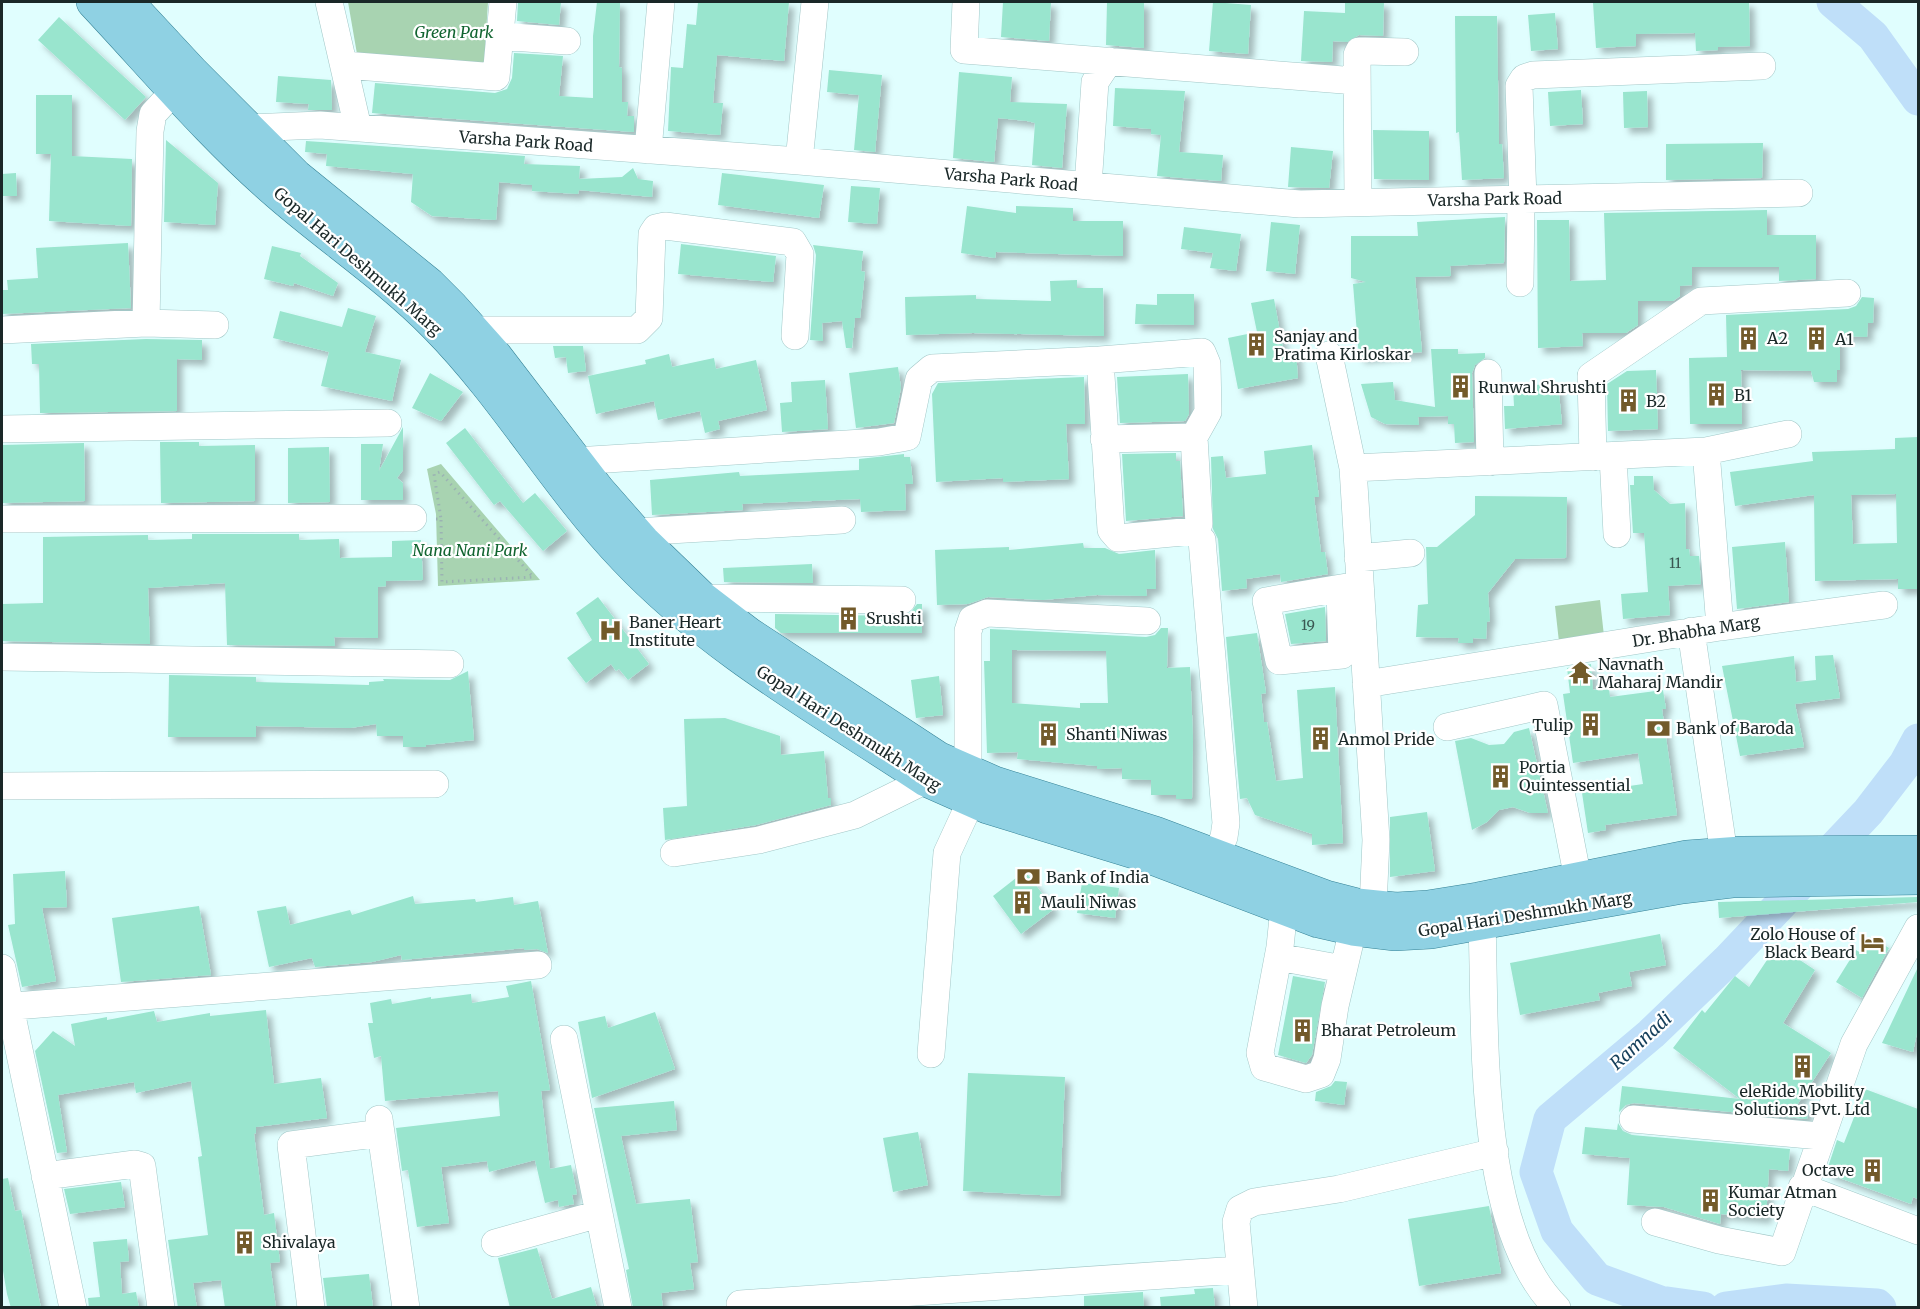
<svg xmlns="http://www.w3.org/2000/svg" width="1920" height="1309" font-family="Merriweather,serif">
  <defs>
    <filter id="shadow"><feDropShadow dx="5.5" dy="5.5" stdDeviation="3" flood-color="#0004"/></filter>
  </defs>
  <rect width="100%" height="100%" fill="#e0fefe"/>
  <path fill="#a8d3b1" d="M348 2H488L484 66 357 54Z
    M441 464 540 580 438 586 436 514 427 469Z
    M1600 600 1604 636 1559 642 1555 606Z"/>
  <g fill="none" stroke-linecap="round" stroke-linejoin="round">
    <path stroke="#bfdff9" stroke-width="33" d="M1833 2 1873 36 1918 99
      M1703 1308 1660 1302 1597 1279 1557 1231 1536 1172 1550 1119 1651 1034 1727 961 1868 812 1905 764 1918 740
      M1726 1308 1786 1300 1877 1305 1880 1308"/>
  </g>
  <path fill="#99e5ce" fill-rule="evenodd" filter="url(#shadow)" d="M518 2H561L559 25 517 21Z
    M597 2H620L619 67 622 68V102H628L627 116H634V132L372 113 375 83 495 93 507 89 512 78 514 53 563 56 559 96 593 98V36Z
    M698 2H789L784 61 717 55 713 103H723L720 135 668 131 671 67 683 68 687 24 696 25Z
    M1003 2H1051L1049 41 1001 37Z
    M1107 2H1144V48L1106 45Z
    M1213 2 1251 5 1248 54 1209 51Z
    M1345 2H1384L1383 36 1359 35 1347 42 1333 41 1332 62 1301 61 1304 11 1345 13Z
    M1626 2H1749L1750 46 1718 47V50L1696 51 1695 33 1636 34V46L1596 48 1593 3Z
    M1555 13 1558 49 1531 51 1528 15Z
    M1455 16H1497L1499 144H1502L1504 178 1462 180 1459 132 1456 133Z
    M59 17 146 97 125 120 38 40Z
    M829 70 882 75 875 152 854 150 859 95 827 92Z
    M959 72 1012 77 1010 102 1067 104 1062 168 1032 165 1035 123 1027 121 998 118 994 162 953 158Z
    M278 76 331 80 332 110H308L309 104 276 102Z
    M1115 88 1185 91 1179 152 1223 155 1221 181 1157 176 1161 135 1151 134V129L1113 126Z
    M1581 90 1583 124 1550 126 1548 92Z
    M1647 91 1648 127 1624 128 1623 92Z
    M36 95H72V156L132 159 131 226 49 221 51 154H36Z
    M1373 130 1429 131V180L1374 179Z
    M166 140 218 183 215 225 164 222Z
    M306 141 525 156 524 164 580 166 579 179 622 177 633 168 638 179 653 181 652 197 579 190 578 194 532 191V185L499 182 496 220 432 216 411 202 413 174 326 166 327 154 305 152Z
    M1763 143 1762 178 1666 180V144Z
    M1291 147 1333 151 1329 188 1288 187Z
    M16 173 17 196H2V174Z
    M722 173 824 185 819 218 718 205Z
    M851 186 880 188 877 224 848 222Z
    M967 206 1016 213V206L1073 208V221H1123V256L996 252 995 258 961 253Z
    M1767 210V235H1816V279L1779 281V267H1692V285L1680 286V296L1673 301H1638V325L1626 333H1582L1583 346 1538 348 1537 220H1569L1570 281 1606 280 1604 213Z
    M1505 217 1504 263 1450 266 1451 276 1415 277 1422 352 1359 358 1353 284 1366 282 1351 278V236H1418L1417 222Z
    M1271 222 1300 225 1295 274 1266 271Z
    M1184 227 1241 234 1236 271 1210 268 1213 253 1181 249Z
    M128 243 131 308 2 314V290H8L7 280 38 278 36 248Z
    M681 244 776 256 773 282 678 274Z
    M813 245 863 251 861 271 865 272 860 318H855L852 348H846L842 321 822 323 823 341 810 340 816 255Z
    M272 246 301 253 300 256 338 283 333 296 294 283 293 286 264 279Z
    M1077 280V288H1103L1104 336 973 333 906 335 905 297 976 295V299L1051 301 1050 281Z
    M1157 294H1194V325L1135 324 1136 304 1157 305Z
    M1862 297 1874 298 1873 323H1868L1867 337 1840 336V370H1837V382H1814L1811 371 1741 370 1742 424H1690L1689 358 1727 357 1726 315 1848 309 1856 306Z
    M1274 299 1284 354 1296 352 1298 378 1238 389 1228 338 1257 332 1251 303Z
    M348 308 376 316 365 352 401 360 392 401 321 386 329 352 273 338 280 311 342 327Z
    M146 339 202 340V360L177 359V411L40 413 39 364H32L31 344Z
    M553 346H583L586 371 568 373 566 357 555 358Z
    M1431 349H1458V354L1485 353V358L1475 365 1472 373 1474 442 1455 443 1454 424H1448V416L1418 417 1419 425 1385 424 1371 417 1361 384 1393 382 1395 400 1435 407Z
    M669 354 672 367 714 358 716 369 756 360 767 410 718 421 720 429 705 433 700 411 658 420 654 401 596 414 588 376 646 364 645 360Z
    M898 367 901 388 894 423 856 428 849 373Z
    M1656 370 1658 429 1608 431 1607 384 1627 371Z
    M430 373 463 392 441 421 412 408Z
    M1188 374 1189 414 1185 421 1120 423 1117 377Z
    M1084 377 1085 424H1066L1069 479 1003 482V478L936 482 932 394 938 383Z
    M825 380 828 429 782 432 780 403 792 402 791 382Z
    M1558 383 1562 424 1505 429 1504 406H1514L1513 387Z
    M403 427V470L397 478 403 483V500H361V444H383L379 471Z
    M465 428 523 503 535 493 567 531 543 551 500 501 494 505 446 443Z
    M1918 437V589H1898V579L1815 581 1814 495 1735 506 1730 472 1813 461 1812 452 1895 449V438ZM1896 494 1897 543 1853 544 1851 495Z
    M160 442H199V446L255 445V501L161 503Z
    M84 443 85 501 2 503V445Z
    M1312 445 1319 497H1314L1321 552H1325L1328 574 1281 582 1280 574 1246 579 1247 588 1222 591 1218 539 1213 529 1211 457 1223 456 1226 478 1266 474 1264 451Z
    M329 447 330 502 288 503V448Z
    M1176 453V461H1180L1183 516 1126 521 1122 454Z
    M904 454V457H910L913 484H905L906 510 861 512 860 499 742 504 743 510 652 515 650 480 739 472 740 476 859 470V459Z
    M1634 476H1653L1654 490 1670 504 1685 503 1686 549H1689L1690 556H1699L1701 584 1668 586 1670 615 1623 619 1621 594 1648 592 1644 533H1633L1630 485H1634Z
    M1475 496 1567 497 1566 558 1515 559 1488 593 1490 621 1487 622 1486 639 1473 638V643H1458L1459 638 1416 637 1418 605 1428 604 1426 547H1437L1475 515Z
    M192 534H299V540L339 539 340 558 392 557V541L421 540 423 580 386 581V586L378 587V638L334 637 335 646 227 645 225 583 148 588 150 644 2 641V604L43 603V537L148 535V540L192 539Z
    M1785 542 1789 602 1737 609 1732 547Z
    M1083 543 1084 548H1105L1119 554 1155 550 1156 589H1146L1147 596 1097 595 1043 600 988 597 968 604 937 605 935 550 1009 547V550Z
    M812 564 813 583 724 582 723 568Z
    M598 597 649 664 628 680 619 669 616 671 611 664 586 683 567 658 592 640 576 613Z
    M917 604H922V633H781L775 628V614L902 616 910 613Z
    M1325 607 1326 641 1291 644 1285 614Z
    M1161 628H1168L1167 668 1190 667 1193 738 1192 799H1176V795H1151V780L1122 779V768L1097 769V766L1017 759 1018 752 987 753 984 661H990V629L1146 637 1155 635ZM1012 650 1106 651 1108 703H1080V708L1012 703Z
    M1257 633 1266 693 1261 694 1264 722H1267L1276 781 1303 778 1297 690 1335 687 1343 843 1312 845V834L1255 815 1247 798 1240 799 1226 637Z
    M1833 655 1840 698 1795 704 1804 747 1740 756 1722 666 1794 656 1796 682 1816 680 1815 656Z
    M1591 664 1593 690 1609 688 1610 697 1663 690 1666 709H1662L1677 815 1605 825 1606 830 1588 833 1582 793 1643 784 1638 753 1573 763 1563 694 1570 693 1567 668Z
    M468 671 474 740 426 745V747H403V736H377L376 724 350 728 256 726V737H168L169 675 256 677V682L369 685V682L384 681 383 679 450 680Z
    M939 676 943 715 916 718 911 680Z
    M725 718 780 736 781 755 824 751 828 798H831V805L756 825 665 840 663 808 687 806 684 719Z
    M1529 728 1548 813H1530L1513 807 1499 810 1487 822 1472 830 1455 741 1471 738 1489 745 1504 744 1514 732Z
    M1427 812 1435 871 1390 877V817Z
    M65 871 67 907 42 908 56 981 22 987 8 925 15 924 13 874Z
    M1025 871 1054 909 1021 934 993 896Z
    M1082 883 1119 888 1115 918 1077 913Z
    M413 896 415 904 475 899 476 902 513 897 514 905 538 901 548 953 537 949 524 950V948L402 960 401 955 372 962 315 967 312 958 269 967 257 911 286 906 290 925 350 910 352 915Z
    M1918 897V902L1719 918 1718 902Z
    M199 906 211 975 121 982 112 918Z
    M1660 934 1666 965 1629 972 1632 986 1598 993 1600 1000 1520 1015 1510 963Z
    M1871 937 1889 948 1862 998 1836 982 1856 950 1861 953Z
    M1777 945 1815 970 1783 1023 1831 1053 1797 1105 1808 1106 1807 1119 1634 1103 1626 1105 1619 1112 1622 1086 1740 1099 1673 1048 1702 1010 1705 1013 1735 976 1749 987Z
    M1918 967V1028L1913 1052 1882 1043Z
    M1293 976 1325 982 1312 1055 1306 1063 1278 1055Z
    M531 981 550 1090 541 1091 550 1169 571 1165 577 1194 572 1195 574 1204 559 1207 558 1200 545 1203 535 1160 489 1172 487 1161 441 1167 449 1223 417 1227 408 1170 402 1171 396 1128 500 1116 498 1091 385 1101 381 1056 374 1058 368 1023H373L370 1003 391 999 392 1004 431 997V999L471 994 472 1003 509 997 506 986Z
    M266 1010 274 1084 321 1078 327 1118 256 1127V1133L254 1134 264 1215 274 1213 280 1262 270 1263 276 1308H225L221 1280 193 1283 197 1308H178L168 1240 208 1235 198 1157 202 1156 191 1081 136 1093 134 1082 58 1095 67 1152 57 1153 35 1051 53 1031 75 1046 71 1024 107 1017V1020L154 1011 157 1022 210 1013V1016Z
    M655 1012 675 1069 592 1098 578 1022 605 1016 608 1028Z
    M968 1073 1065 1077 1060 1196 963 1191Z
    M1335 1081 1347 1082 1344 1105 1315 1101 1316 1092 1331 1086Z
    M1865 1089 1918 1109V1199L1913 1197 1911 1204 1826 1173 1837 1140 1844 1143Z
    M674 1101 677 1130 621 1136 636 1204 690 1199 698 1262 690 1263 694 1289 661 1293 663 1308H633L626 1270 629 1269 594 1108Z
    M1618 1123 1623 1131 1632 1135 1790 1149 1788 1171 1769 1169 1766 1218 1721 1214 1720 1224 1664 1207 1627 1205 1630 1158 1582 1154 1585 1127 1617 1130Z
    M918 1132 928 1185 893 1192 883 1138Z
    M8 1178 15 1211 21 1210 41 1308H11L7 1294 2 1265V1179Z
    M121 1182 125 1207 70 1214 64 1189Z
    M1489 1206 1501 1273 1419 1286 1408 1219Z
    M127 1239 129 1261 120 1262 122 1294 136 1292 139 1308H89L88 1298 100 1297 93 1242Z
    M537 1248 552 1299 591 1287 597 1308H510L498 1258Z
    M369 1274 373 1308 327 1307 323 1278Z
    M1213 1288 1215 1308H1161L1160 1297 1195 1294 1194 1289Z
    M1143 1292 1144 1308H1084V1296Z"/>
  <g fill="none" stroke-linecap="round" stroke-linejoin="round">
    <defs>
      <path id="minor" d="M329 2 358 128
        M966 2 964 50 1356 81
        M500 36 567 41
        M344 65 496 77 503 2
        M237 139 249 128 320 125 799 161 1300 204 1799 193
        M648 150 661 2
        M799 161 815 2
        M1088 186 1095 82 1109 61
        M1523 199 1519 86 1524 78 1533 75 1762 66
        M1358 202 1357 55 1359 51H1365L1405 52
        M1520 283 1521 199
        M146 323 150 131 153 114 175 90
        M2 330 146 323 215 325
        M474 330H637L649 318 652 234 656 228 665 226 793 242 800 254 795 336
        M1329 355 1353 468 1376 840 1373 907
        M1488 373 1490 462
        M2 429 388 423
        M1104 439 1194 437
        M1706 451 1720 627
        M1613 456 1617 534
        M1593 457 1591 376 1701 301 1847 293
        M575 461 879 442 907 437 919 379 932 368 1100 360 1111 530 1118 538 1194 531 1199 524 1194 437 1208 412 1207 364 1202 352 1100 360
        M1353 468 1706 451 1788 434
        M2 519 413 518
        M635 532 842 520
        M1202 540 1226 823 1224 837 1216 856
        M1358 558 1411 553
        M1340 589 1342 655 1279 661 1266 601 1347 587 1360 585
        M702 598 902 600
        M1691 631 1724 854
        M2 657 450 664
        M1366 684 1720 627 1884 605
        M1447 727 1544 705 1578 879
        M968 774V631L972 619 987 613 1147 621
        M2 786 435 784
        M674 853 759 840 855 815 926 780
        M1284 908 1280 947 1260 1053 1264 1067 1306 1079 1321 1074 1327 1059 1335 1006 1353 929
        M1482 924C1486 1031 1476 1228 1557 1308
        M1278 957 1343 969
        M2 968 73 1308
        M2 1007 538 965
        M564 1039 618 1308
        M931 1054 947 853 971 801
        M379 1119 406 1308
        M1633 1119 1820 1136
        M45 1176 135 1164 142 1166 161 1308
        M1802 1187 1918 1231
        M1655 1222 1719 1240 1782 1252 1854 1044 1918 928
        M495 1243 599 1214
        M740 1304 1238 1270
        M311 1308 291 1145 381 1133
        M1244 1308 1236 1222 1240 1209 1254 1202 1339 1189 1495 1152"/>
      <path id="major" d="M93 2C154 67 213 138 281 196 332 240 389 278 436 326 506 397 556 486 625 558 711 649 822 711 926 780L987 807 1147 856 1318 921 1353 929 1395 934 1431 932 1682 887 1732 881 1918 878
        M127 2 193 73 296 176 429 284 452 307 494 354 599 491 643 541 702 598 749 634 938 758 995 783 1155 833 1326 897 1357 905 1396 909 1428 907 1478 899 1687 857 1741 853 1918 852"/>
    </defs>
    <use href="#minor" stroke="#a2c7c7" stroke-width="28"/>
    <use href="#major" stroke="#358296" stroke-width="34"/>
    <path stroke="#9bb3b3" stroke-width="3" stroke-dasharray="1.5 4.5" stroke-linecap="butt" d="M436 519H441L442 582 533 577 440 472 434 474 441 519"/>
    <use href="#minor" stroke="#fff" stroke-width="27"/>
    <use href="#major" stroke="#8fd1e3" stroke-width="33"/>
  </g>
  <defs>
    <symbol id="building-bare" viewBox="-9 -9 18 18"><path d="M-4-6H4V6H1V3H-1V6H-4ZM-2.5-4.3h1.7v1.8h-1.7ZM.8-4.3h1.7v1.8H.8ZM-2.5-1h1.7V.8h-1.7ZM.8-1h1.7V.8H.8Z" fill="#725a2a" stroke="#fff" stroke-width="2.5" paint-order="stroke"/></symbol>
    <symbol id="hospital-bare" viewBox="-9 -9 18 18"><path d="M-5-5h3v3.5h4V-5h3V5h-3V1.5h-4V5h-3Z" fill="#725a2a" stroke="#fff" stroke-width="2.5" paint-order="stroke"/></symbol>
    <symbol id="temple-bare" viewBox="-9 -9 18 18"><path d="M0-6L5-2H3V0L6.5 2.5H4V6H1.5V3h-3V6H-4V2.5H-6.5L-3 0V-2H-5Z" fill="#725a2a" stroke="#fff" stroke-width="2.5" paint-order="stroke"/></symbol>
    <symbol id="bank-bare" viewBox="-9 -9 18 18"><path d="M-6-4H6V4H-6ZM0-2.3a2.3 2.3 0 1 0 0 4.6a2.3 2.3 0 1 0 0-4.6Z" fill="#725a2a" stroke="#fff" stroke-width="2.5" paint-order="stroke"/></symbol>
    <symbol id="hotel-bare" viewBox="-9 -9 18 18"><path d="M-6-4.5h1.5V1H6V5H4.5V3h-9V5H-6ZM-4 0a1.8 1.8 0 1 1 3.6 0ZM.5 0V-2.5h3Q6-2.5 6 0Z" fill="#725a2a" stroke="#fff" stroke-width="2.5" paint-order="stroke"/></symbol>
  </defs>
  <g fill-rule="evenodd">
    <use href="#building-bare" x="1732" y="322" width="33" height="33"/>
    <use href="#building-bare" x="1800" y="322" width="33" height="33"/>
    <use href="#building-bare" x="1240" y="328" width="33" height="33"/>
    <use href="#building-bare" x="1444" y="370" width="33" height="33"/>
    <use href="#building-bare" x="1700" y="378" width="33" height="33"/>
    <use href="#building-bare" x="1612" y="384" width="33" height="33"/>
    <use href="#building-bare" x="832" y="602" width="33" height="33"/>
    <use href="#hospital-bare" x="594" y="614" width="33" height="33"/>
    <use href="#temple-bare" x="1564" y="656" width="33" height="33"/>
    <use href="#building-bare" x="1574" y="708" width="33" height="33"/>
    <use href="#bank-bare" x="1642" y="712" width="33" height="33"/>
    <use href="#building-bare" x="1032" y="718" width="33" height="33"/>
    <use href="#building-bare" x="1304" y="722" width="33" height="33"/>
    <use href="#building-bare" x="1484" y="760" width="33" height="33"/>
    <use href="#bank-bare" x="1012" y="860" width="33" height="33"/>
    <use href="#building-bare" x="1006" y="886" width="33" height="33"/>
    <use href="#hotel-bare" x="1856" y="926" width="33" height="33"/>
    <use href="#building-bare" x="1286" y="1014" width="33" height="33"/>
    <use href="#building-bare" x="1786" y="1050" width="33" height="33"/>
    <use href="#building-bare" x="1856" y="1154" width="33" height="33"/>
    <use href="#building-bare" x="1694" y="1184" width="33" height="33"/>
    <use href="#building-bare" x="228" y="1226" width="33" height="33"/>
  </g>
  <g text-anchor="middle" stroke-width="4.5" stroke-linejoin="round" paint-order="stroke">
    <g font-size="14" fill="#3a5752">
      <text x="1675" y="568">11</text>
      <text x="1308" y="630">19</text>
    </g>
    <g font-size="16" font-style="italic" fill="#116430" stroke="#fff">
      <text x="454" y="38">Green Park</text>
      <text x="470" y="556">Nana Nani Park</text>
    </g>
    <g font-size="16" fill="#1a2828" stroke="#fff">
      <text transform="translate(526 141) rotate(4)" y="6">Varsha Park Road</text>
      <text transform="translate(1011 179) rotate(5)" y="6">Varsha Park Road</text>
      <text transform="translate(1495 199) rotate(-1)" y="6">Varsha Park Road</text>
      <text transform="translate(358 261) rotate(41)" y="6">Gopal Hari Deshmukh Marg</text>
      <text transform="translate(1696 631) rotate(-9)" y="6">Dr. Bhabha Marg</text>
      <text transform="translate(849 728) rotate(33)" y="6">Gopal Hari Deshmukh Marg</text>
      <text transform="translate(1525 914) rotate(-9)" y="6">Gopal Hari Deshmukh Marg</text>
    </g>
    <g font-size="16" fill="#1a2828" stroke="#fff" text-anchor="start">
      <text x="1274" y="342">Sanjay and<tspan x="1274" dy="18">Pratima Kirloskar</tspan></text>
      <text x="1767" y="344">A2</text>
      <text x="1835" y="345">A1</text>
      <text x="1478" y="393">Runwal Shrushti</text>
      <text x="1734" y="401">B1</text>
      <text x="1646" y="407">B2</text>
      <text x="866" y="624">Srushti</text>
      <text x="629" y="628">Baner Heart<tspan x="629" dy="18">Institute</tspan></text>
      <text x="1598" y="670">Navnath<tspan x="1598" dy="18">Maharaj Mandir</tspan></text>
      <text x="1573" y="731" text-anchor="end">Tulip</text>
      <text x="1676" y="734">Bank of Baroda</text>
      <text x="1066" y="740">Shanti Niwas</text>
      <text x="1338" y="745">Anmol Pride</text>
      <text x="1519" y="773">Portia<tspan x="1519" dy="18">Quintessential</tspan></text>
      <text x="1046" y="883">Bank of India</text>
      <text x="1041" y="908">Mauli Niwas</text>
      <text x="1855" y="940" text-anchor="end">Zolo House of<tspan x="1855" dy="18">Black Beard</tspan></text>
      <text x="1321" y="1036">Bharat Petroleum</text>
      <text x="1802" y="1097" text-anchor="middle">eleRide Mobility<tspan x="1802" dy="18">Solutions Pvt. Ltd</tspan></text>
      <text x="1854" y="1176" text-anchor="end">Octave</text>
      <text x="1728" y="1198">Kumar Atman<tspan x="1728" dy="18">Society</tspan></text>
      <text x="262" y="1248">Shivalaya</text>
    </g>
    <g font-size="18" font-style="italic" fill="#143e5a" stroke="#fff">
      <text transform="translate(1641 1041) rotate(-42)" y="6">Ramnadi</text>
    </g>
  </g>
  <rect width="1920" height="1309" fill="none" stroke="#1a2828" stroke-width="6"/>
</svg>
